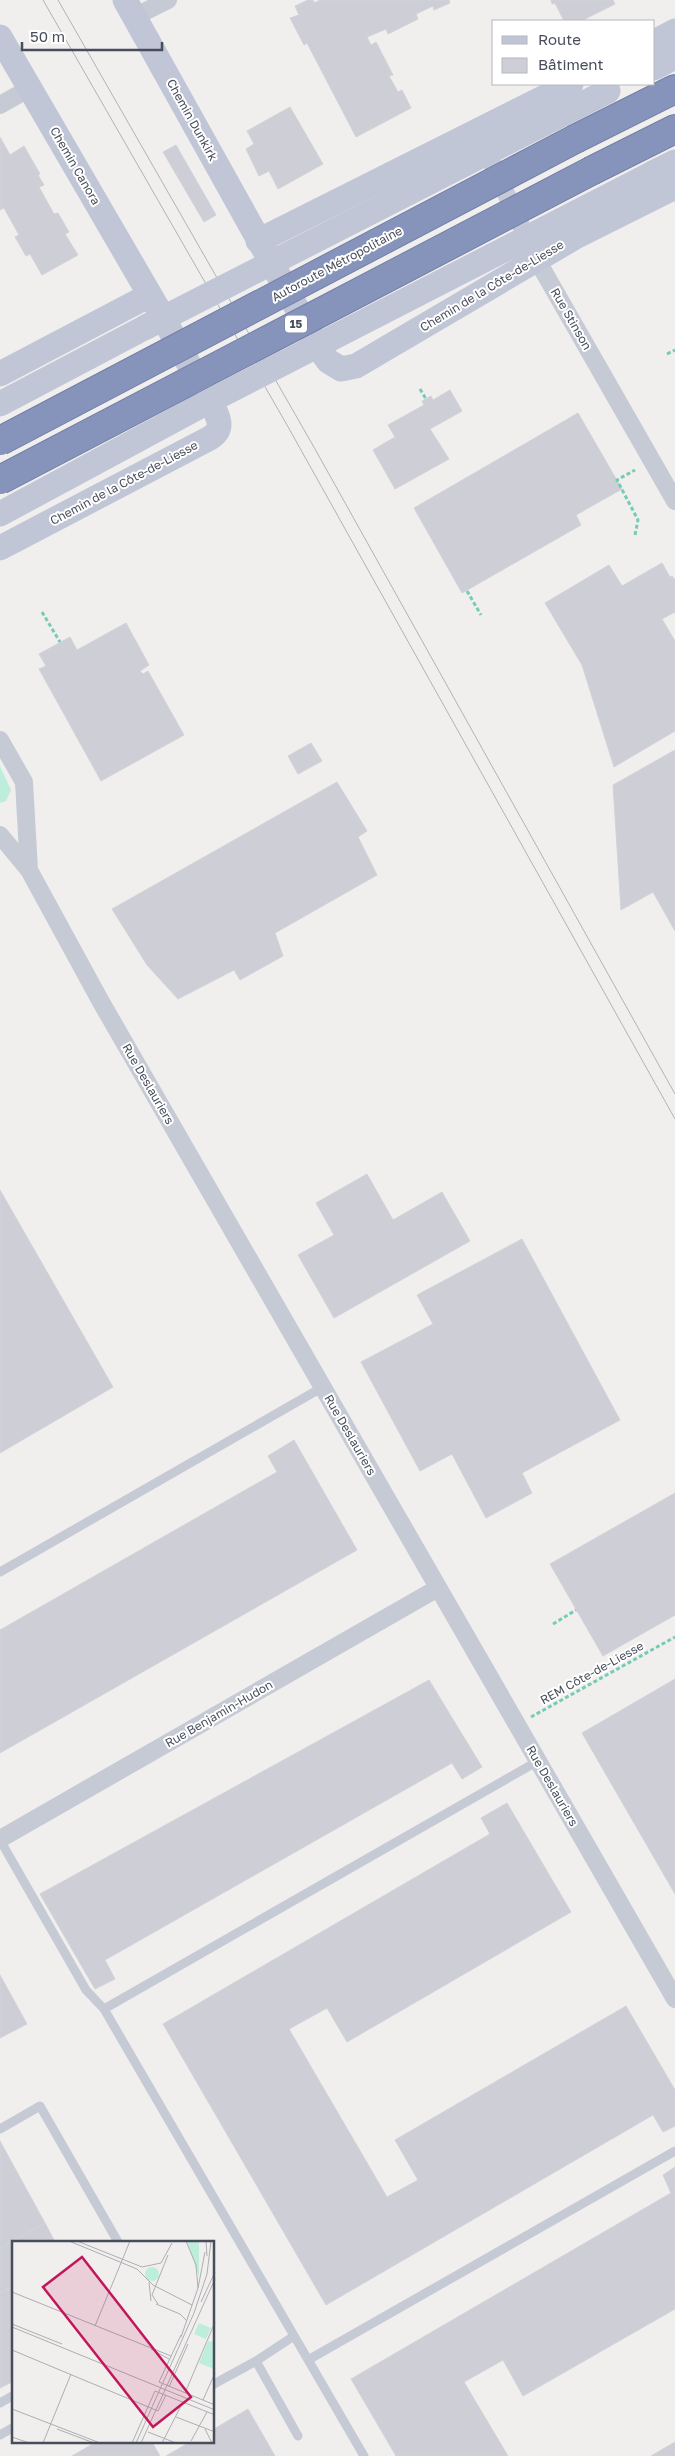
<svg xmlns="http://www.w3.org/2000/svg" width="675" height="2456" font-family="'Golos Text',sans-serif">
  <rect width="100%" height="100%" fill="#f1efee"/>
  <path fill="#bdeedb" d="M0 766 11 790 6 801 0 803Z"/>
  <path fill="#cecfd6" stroke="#d2d3da" d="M308 0H313L314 3 320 0H449L450 3 434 10 433 6 416 14 418 19 388 34 386 29 367 37 371 45 376 42 393 75 389 76 398 92 402 90 411 108 356 137 307 43 304 45 290 18 299 15 295 6Z
    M551 0H613L615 4 581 21H564L555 3 552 4Z
    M290 107 323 164 278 189 269 171 259 176 246 149 254 144 247 131Z
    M0 137 10 155 24 146 40 174 38 175 44 185 39 187 54 214 58 213 69 232 65 234 78 255 42 275 30 254 26 256 15 237 19 235 4 208 0 210Z
    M176 145 216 215 204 222 163 152Z
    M450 390 462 411 430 429 449 459 395 489 373 450 395 437 388 425 424 405 422 401 431 396 433 400Z
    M578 413 622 489 576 515 581 525 462 593 414 508Z
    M662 563 670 577 672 576 675 580V612L662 619 675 641V731L614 767 582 665 545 603 609 565 622 586Z
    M126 623 149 665 140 671 143 674 148 671 184 735 101 781 39 669 46 666 39 654 70 637 77 650Z
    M311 743 322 761 298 774 288 756Z
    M675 750V931L653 892 621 910 613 785Z
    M337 782 367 831 358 837 377 875 275 933 283 956 240 980 234 970 178 999 147 965 112 909Z
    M367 1174 393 1220 442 1192 470 1241 334 1318 298 1255 334 1235 316 1203Z
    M0 1190 113 1387 0 1453Z
    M522 1239 620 1420 522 1473 532 1493 486 1518 452 1454 420 1471 361 1362 433 1324 417 1295Z
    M294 1440 357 1550 0 1753V1630L277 1472 268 1456Z
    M675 1493V1615L603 1656 550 1564Z
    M675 1679V1894L582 1733Z
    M429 1680 482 1767 462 1779 452 1763 105 1960 115 1979 95 1989 40 1894Z
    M507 1803 571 1912 347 2042 327 2008 289 2029 387 2197 418 2180 395 2140 626 2006 675 2090V2126L663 2132 653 2115 326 2305 163 2024 490 1834 481 1818Z
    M0 1975 27 2024 0 2038Z
    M0 2141 45 2223 0 2248Z
    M675 2167V2309L523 2396 503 2360 464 2382 508 2456H396L351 2379 671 2193 663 2175Z
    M45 2223 55 2242H14V2286L0 2293V2248Z
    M14 2286V2381L0 2388V2293Z
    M248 2409 275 2456H166L190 2442H214V2429Z
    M96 2442H152L160 2456H72Z
    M675 2442V2456H651Z"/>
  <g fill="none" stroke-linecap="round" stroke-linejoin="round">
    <defs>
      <path id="highway" d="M577 138 675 89
        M593 170 675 129"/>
    </defs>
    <use href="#highway" stroke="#727fa8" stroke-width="30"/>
    <path stroke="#76cbb5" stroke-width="3" stroke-dasharray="4 2.5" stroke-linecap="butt" d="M667 354 675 350
      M420 389 426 399
      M635 535 638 520 617 480 635 470
      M467 591 481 615
      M42 612 60 642
      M553 1624 576 1610
      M531 1717 675 1637"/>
    <path stroke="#c5cad5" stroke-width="9" d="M0 1572 323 1387
      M0 1840 86 1990 104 2009 364 2456
      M104 2009 538 1761
      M0 2129 40 2106 118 2242
      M308 2360 675 2151
      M256 2361 294 2336
      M214 2384 256 2361 298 2436
      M0 2403 14 2395
      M0 2435 14 2427"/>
    <path stroke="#c5cad5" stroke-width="18" d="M134 17 168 0
      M0 105 30 88
      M482 142 537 260 675 501
      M0 740 24 782 29 870
      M0 835 29 870 101 1002 675 1999
      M0 1839 438 1588"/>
    <path stroke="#c1c6d7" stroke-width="25" d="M125 0 319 348 328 361 341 369 356 366 577 236 675 187
      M0 37 161 314 216 413C221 424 221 431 210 438L0 548
      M654 42 675 31
      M654 68 675 57
      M653 173 675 162
      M258 241 571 84
      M0 374 150 295
      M0 404 146 327
      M0 514 204 404"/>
    <use href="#highway" stroke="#8694bc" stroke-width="28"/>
    <path stroke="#b0b2b9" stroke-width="1" d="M43 0 287 425 675 1119
      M58 0 315 449 675 1094"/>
    <defs>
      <path id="highway-bridge" d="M0 441 577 138
        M0 480 593 170"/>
    </defs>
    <use href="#highway-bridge" stroke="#727fa8" stroke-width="30" stroke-linecap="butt"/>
    <path stroke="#c1c6d7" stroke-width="25" d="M146 327 608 91
      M204 404 653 173"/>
    <use href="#highway-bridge" stroke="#8694bc" stroke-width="28"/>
  </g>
  <g text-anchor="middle" stroke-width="4" stroke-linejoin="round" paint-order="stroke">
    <rect fill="#fff" stroke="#7e828c" stroke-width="1" x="285" y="315.5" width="22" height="17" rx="4"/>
    <g font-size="11" font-weight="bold" fill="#474d5b">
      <text x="296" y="328">15</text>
    </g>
    <g font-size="12" fill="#474d5b" stroke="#fff">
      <text transform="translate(192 120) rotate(61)" y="4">Chemin Dunkirk</text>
      <text transform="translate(75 166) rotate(60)" y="4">Chemin Canora</text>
      <text transform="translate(337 264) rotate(-28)" y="4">Autoroute Métropolitaine</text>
      <text transform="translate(492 286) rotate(-31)" y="4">Chemin de la Côte-de-Liesse</text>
      <text transform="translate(571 319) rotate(60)" y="4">Rue Stinson</text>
      <text transform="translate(124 483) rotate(-28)" y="4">Chemin de la Côte-de-Liesse</text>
      <text transform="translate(148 1084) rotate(60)" y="4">Rue Deslauriers</text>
      <text transform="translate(350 1435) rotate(60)" y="4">Rue Deslauriers</text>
      <text transform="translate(592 1673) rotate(-29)" y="4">REM Côte-de-Liesse</text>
      <text transform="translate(219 1714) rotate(-30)" y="4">Rue Benjamin-Hudon</text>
      <text transform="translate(552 1786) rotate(60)" y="4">Rue Deslauriers</text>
    </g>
  </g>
  <g transform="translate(12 2241)">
    <rect width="202" height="202" fill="#f1efee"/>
    <path d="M175 0H187V36ZM133 33a7 7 0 1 1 14 0a7 7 0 1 1-14 0ZM187 82 199 87 194 98 182 93ZM196 100 202 101V128L187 122Z" fill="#bdeedb"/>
    <path fill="none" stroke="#adaeb3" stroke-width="1" d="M57 0 125 28 141 44 180 64M65 0 130 26 149 22 160 2M194 0 195 15M137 41 139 60M186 47 193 11M0 51 159 115M189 61 203 31M144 63 168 73 175 80M146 63 140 54 156 14M0 83 50 103M83 85 118 0M0 86 203 169M169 94 147 141 203 164M169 96 186 47 184 24 174 0M139 108 157 118M0 109 146 170M157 146 176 103M173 152 203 81M191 159 203 132M0 168 88 202M146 170 154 154M164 176 203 191M45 188 82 202M193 188 200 202M136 191 164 202M0 196 17 202M179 200 195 171M31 202 59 133M120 202 143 150 203 174M124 202 182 72 195 33 199 0M129 202 203 38M150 202 171 161"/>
    <path fill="#c2185b" fill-opacity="0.15" stroke="#c2185b" stroke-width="2.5" d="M70 16 179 156 141 186 31 46Z"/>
    <rect width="202" height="202" fill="none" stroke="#474d5b" stroke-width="2.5"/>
  </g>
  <rect x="492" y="20" width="162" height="65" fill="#ffffff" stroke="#b5b8bd"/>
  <rect x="502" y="36" width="25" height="8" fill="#c1c6d7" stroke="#b5b8bd"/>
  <text x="538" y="45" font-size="15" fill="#474d5b">Route</text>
  <rect x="502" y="58" width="25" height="15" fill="#cecfd6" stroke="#b5b8bd"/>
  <text x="538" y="70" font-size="15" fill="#474d5b">Bâtiment</text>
  <path d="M22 42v8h140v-8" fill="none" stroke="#474d5b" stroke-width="2.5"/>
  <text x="30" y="42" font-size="15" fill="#474d5b" stroke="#ffffff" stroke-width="4" paint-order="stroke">50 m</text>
</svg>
